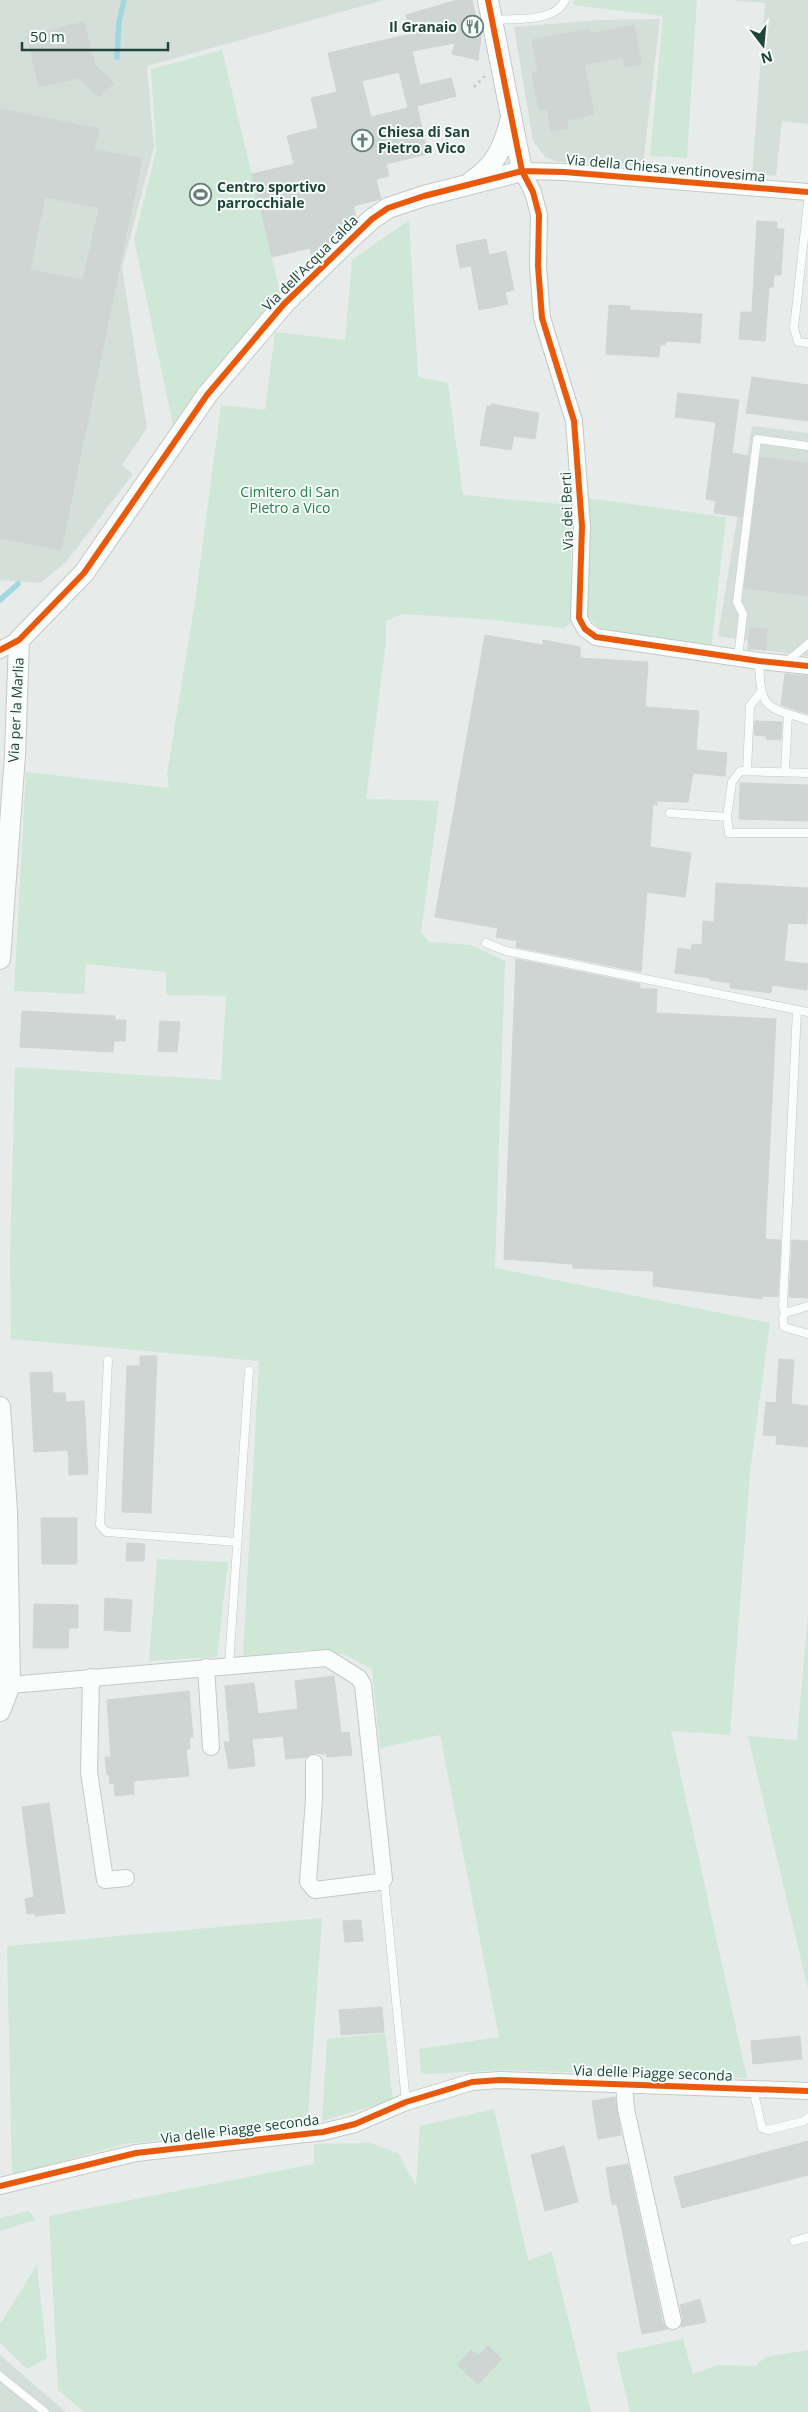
<svg xmlns="http://www.w3.org/2000/svg" width="808" height="2412" font-family="'Open Sans',sans-serif">
  <rect width="100%" height="100%" fill="#e7ecea"/>
  <path fill="#d4dfda" d="M0 0H384L147 66 154 147 122 268 147 428 122 465 133 474 67 561 41 583 0 580Z
    M731 0H808V124L782 121 776 176 752 174 765 3Z
    M660 19 643 165 558 162 545 157 533 141 514 27 599 20Z
    M752 426 808 433V656L747 648 748 641 718 636Z
    M0 2356H1L66 2412H0Z"/>
  <path fill="#cee7d6" d="M574 0H697L687 158 650 156 663 16 573 5Z
    M222 50 280 292 173 425 134 240 156 151 151 69Z
    M409 220 418 377 448 383 463 495 570 505 572 621 564 628 484 619 402 614 386 621V642L366 799 439 801 421 932 429 942 471 945 505 961 495 1268 770 1323 750 1472 730 1735 671 1731 747 2078 508 2070 421 2074 419 2049 499 2037 440 1735 380 1748 372 1669 344 1654 303 1650 243 1657 259 1361 11 1339 10 1258 15 1067 221 1080 226 996 166 995V972L86 964 84 994 14 991 26 772 169 788 167 774 195 602 221 405 265 410 275 332 345 340 352 260Z
    M587 498 726 517 711 649 602 630 587 616Z
    M157 1559 228 1562 217 1657 149 1661Z
    M808 1612V1989L748 1736 797 1740Z
    M322 1918 308 2116 300 2125 125 2144 12 2175 7 1946Z
    M385 2033 393 2100 322 2121 327 2039Z
    M494 2109 528 2260 552 2252 591 2412H84L58 2390 49 2216 314 2164V2144L370 2143 398 2153 416 2186 420 2126Z
    M29 2211 35 2220 0 2231V2218Z
    M37 2265 47 2358 27 2369 0 2343V2324Z
    M683 2339 693 2374 717 2365 756 2366 765 2357 808 2350V2412H630L616 2353Z"/>
  <g fill="none" stroke-linecap="round" stroke-linejoin="round">
    <path stroke="#a2d7df" stroke-width="5.5" d="M117 57 119 22 124 0
      M0 600 18 584"/>
  </g>
  <path fill="#ced5d3" stroke="#cfd5d3" fill-rule="evenodd" d="M457 0H472L481 37 478 60 452 54 455 43 412 51 420 85 451 78 456 96 417 106 428 154 386 164 389 176 376 179 381 199 353 206 356 216 313 259 310 248 272 257 252 174 294 164 287 136 318 128 311 98 337 92 328 53 411 34 406 15ZM399 72 408 108 371 117 362 81Z
    M84 22 95 65 114 83 99 97 78 78 39 87 27 36Z
    M634 25 641 64 625 67 623 57 584 65 594 114 567 120 568 128 551 131 547 109 539 110 532 73 538 72 532 40 588 29 589 34Z
    M0 109 99 129 94 149 142 159 61 550 0 538ZM45 197 99 208 83 280 30 270Z
    M757 221 777 222V229H784L781 275H774L773 287H769L765 341 739 339 741 312H752Z
    M486 239 489 255 506 251 514 290 505 292 508 304 479 310 471 266 460 268 456 245Z
    M609 305 630 306V310L702 314 700 343 666 341 665 345H660L659 357 606 354Z
    M752 377 808 385V421L746 413Z
    M678 393 739 400 732 453 749 456 742 517 714 513 716 501 706 499 716 422 675 417Z
    M492 404 539 413 535 439 514 436 511 450 480 445 487 406H491Z
    M760 457 808 463V596L744 588Z
    M750 628 767 629 766 650 748 649Z
    M485 635 543 645V640L580 647V658L648 662 645 707 699 711 696 750 727 753 725 776 693 773 688 802 657 801V805L653 804 650 847 691 853 685 897 647 892 641 972 516 947 517 941 496 937 498 928 435 917Z
    M785 674 808 676V714L781 705Z
    M755 721 782 722 781 740 766 739 767 736 754 735Z
    M740 783 808 785V821L739 819Z
    M716 883 808 888 807 924 788 923 784 961 808 964 807 990 772 985 771 993 730 988 731 983 710 980V978L675 973 678 948 691 950 692 944 702 945 703 921 714 922Z
    M516 959 640 984V989H657L656 1013 776 1019 765 1239 781 1240 778 1297 762 1296V1299L653 1286 654 1271 573 1268V1264L504 1259Z
    M22 1011 115 1016V1020H126L125 1041H114L113 1052 20 1047Z
    M160 1021 180 1022 177 1052 158 1051Z
    M792 1240 808 1241V1298L789 1297Z
    M140 1356H157L151 1513 122 1512 127 1366H140Z
    M779 1359 794 1360 791 1404 808 1406V1447L776 1444 777 1436 763 1435 766 1402 776 1403Z
    M52 1372 53 1393H65L66 1402 84 1401 88 1474 69 1475 68 1450 34 1452 30 1373Z
    M41 1518H77V1564H42Z
    M127 1543 145 1544 144 1561H126Z
    M105 1598 132 1600 130 1632 104 1630Z
    M34 1604 78 1605V1628H69L68 1648H33Z
    M334 1676 341 1733 349 1732 352 1755 327 1757V1754L314 1753 307 1757 286 1759 283 1736 252 1739 255 1766 229 1769 224 1742H230L225 1686 254 1683 258 1714 298 1709 295 1681Z
    M189 1691 193 1737 189 1738 190 1749H186L189 1776 133 1781 134 1794 115 1796 114 1783 110 1784 109 1774 107 1775 105 1757H111L107 1700Z
    M49 1803 65 1913 35 1916V1913L27 1914 25 1899 34 1897 22 1807Z
    M361 1920 363 1941 345 1942 343 1921Z
    M382 2007 384 2032 341 2035 339 2010Z
    M800 2036 802 2059 753 2064 751 2041Z
    M615 2097 621 2135 598 2139 592 2101Z
    M808 2141V2175L682 2208 674 2177Z
    M564 2146 578 2202 545 2211 531 2155Z
    M628 2164 663 2323 668 2329 642 2334 617 2204 612 2205 606 2168Z
    M700 2299 706 2322 681 2327 683 2319 680 2305Z
    M488 2346 502 2359 478 2384 457 2365 471 2350 478 2356Z"/>
  <g fill="none" stroke-linecap="round" stroke-linejoin="round">
    <defs>
      <path id="service" d="M494 20C516 18 555 23 565 0
        M808 202 794 328 798 342 808 343
        M738 658 743 614 737 602 757 439 808 446
        M759 661C761 710 764 706 808 720
        M785 663 808 644
        M747 771 750 706 760 693
        M785 772 788 714
        M670 813 727 817 729 833H808
        M727 817 732 782 740 771 808 773
        M486 943 506 951 808 1012
        M808 1306 785 1313 783 1318 784 1327 808 1334
        M785 1313 783 1307 797 1010
        M108 1360 100 1525 106 1532 237 1542
        M229 1665 249 1371
        M384 1879 406 2102
        M753 2089 762 2128 768 2130 804 2121 808 2118
        M794 2241 808 2237
        M0 2376 45 2412"/>
      <path id="minor" d="M808 192 564 172 522 171 533 192 539 215 538 266 542 318 574 421 582 526 579 618 585 629 596 637 759 661 808 666
        M0 650 19 640
        M206 1667 211 1747
        M91 1677 89 1772 105 1880 126 1878
        M10 1685 327 1658 359 1678 363 1685 384 1879 379 1882 315 1890 308 1882 314 1799V1763
        M624 2084 626 2109 673 2321
        M0 2186 136 2153 323 2132 355 2124 406 2102 472 2082 500 2080 808 2091"/>
      <path id="tertiary" d="M472 181C495 166 504 146 510 121
        M0 959 15 755 19 640 84 573 207 395 284 304 352 237 372 219 388 208 424 196 522 171 488 0
        M0 1407 7 1511 10 1685 0 1711"/>
    </defs>
    <use href="#service" stroke="#c3c9c7" stroke-width="9"/>
    <use href="#minor" stroke="#c3c9c7" stroke-width="18"/>
    <use href="#tertiary" stroke="#c3c9c7" stroke-width="22"/>
    <path stroke="#c1ccc9" stroke-width="3" stroke-dasharray="2.5 4" stroke-linecap="butt" d="M474 87 485 76"/>
    <use href="#service" stroke="#fbfcfc" stroke-width="8"/>
    <use href="#minor" stroke="#fbfcfc" stroke-width="16"/>
    <use href="#tertiary" stroke="#fbfcfc" stroke-width="20"/>
    <defs>
      <path id="cycleway" d="M488 0 522 171 533 192 539 215 538 266 542 318 574 421 582 526 579 618 585 629 596 637 759 661 808 666
        M0 650 19 640 84 573 207 395 284 304 372 219 388 208 424 196 522 171 564 172 808 192
        M0 2186 136 2153 323 2132 355 2124 406 2102 472 2082 500 2080 808 2091"/>
    </defs>
    <use href="#cycleway" stroke="#f5fbf8" stroke-width="9"/>
    <use href="#cycleway" stroke="#e8590c" stroke-width="6"/>
  </g>
  <defs>
    <symbol id="restaurant-ring" viewBox="-11 -11 22 22"><circle r="9.5" fill="#f5fbf8" stroke="#667f78" stroke-width="1.5"/><path d="M-5-6h1v4h1v-4h1v4h1v-4h1v5L-1.5 .5V6h-2V.5L-5-1ZM5-6V6H3V1.5H1.5Q1.5-4 5-6Z" fill="#667f78"/></symbol>
    <symbol id="church-ring" viewBox="-11 -11 22 22"><circle r="9.5" fill="#f5fbf8" stroke="#667f78" stroke-width="1.5"/><path d="M-1.2-6h2.4v3.5h3.3v2.4h-3.3V6h-2.4V-.1h-3.3v-2.4h3.3Z" fill="#667f78"/></symbol>
    <symbol id="stadium-ring" viewBox="-11 -11 22 22"><circle r="9.5" fill="#f5fbf8" stroke="#667f78" stroke-width="1.5"/><path d="M0-5a6.5 5 0 1 0 0 10a6.5 5 0 1 0 0-10ZM-3.5-1.8h7v3.6h-7Z" fill="#667f78"/></symbol>
  </defs>
  <g fill-rule="evenodd">
    <use href="#restaurant-ring" x="460" y="14" width="25" height="25"/>
    <use href="#church-ring" x="350" y="128" width="25" height="25"/>
    <use href="#stadium-ring" x="188" y="182" width="25" height="25"/>
  </g>
  <g text-anchor="middle" stroke-width="4" stroke-linejoin="round" paint-order="stroke">
    <g font-size="14" font-weight="bold" fill="#20443a" stroke="#f5fbf8" text-anchor="start">
      <text x="457" y="32" text-anchor="end">Il Granaio</text>
      <text x="378" y="137">Chiesa di San<tspan x="378" dy="16">Pietro a Vico</tspan></text>
      <text x="217" y="192">Centro sportivo<tspan x="217" dy="16">parrocchiale</tspan></text>
    </g>
    <g font-size="14" fill="#20443a" stroke="#f5fbf8">
      <text transform="translate(666 168) rotate(5)" y="5">Via della Chiesa ventinovesima</text>
      <text transform="translate(310 263) rotate(-45)" y="5">Via dell'Acqua calda</text>
      <text transform="translate(567 511) rotate(-92)" y="5">Via dei Berti</text>
      <text transform="translate(16 710) rotate(-87)" y="5">Via per la Marlia</text>
      <text transform="translate(653 2073) rotate(2)" y="5">Via delle Piagge seconda</text>
      <text transform="translate(240 2129) rotate(-7)" y="5">Via delle Piagge seconda</text>
    </g>
    <g font-size="14" fill="#258048" stroke="#f5fbf8">
      <text x="290" y="497">Cimitero di San<tspan x="290" dy="16">Pietro a Vico</tspan></text>
    </g>
  </g>
  <g transform="translate(763 45) rotate(164)" stroke="#f5fbf8" stroke-width="4" paint-order="stroke">
  <path d="M0-4L9 19L0 12L-9 19Z" fill="#20443a"/>
  <text y="-8" font-size="14" font-weight="bold" text-anchor="middle" fill="#20443a">N</text>
  </g>
  <path d="M22 42v8h146v-8" fill="none" stroke="#20443a" stroke-width="2.5"/>
  <text x="30" y="42" font-size="15" fill="#20443a" stroke="#f5fbf8" stroke-width="4" paint-order="stroke">50 m</text>
</svg>
